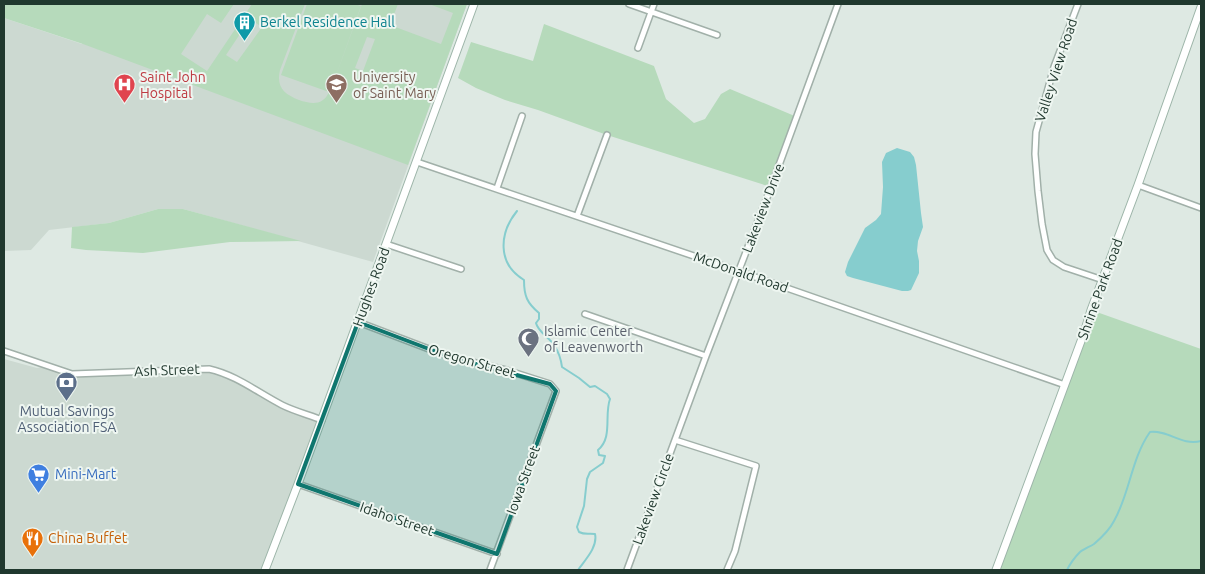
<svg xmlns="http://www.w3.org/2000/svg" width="1205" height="574" font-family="Ubuntu,sans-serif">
  <rect width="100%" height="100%" fill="#dee9e3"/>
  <path fill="#ccd9d1" d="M98 4H467L373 262 183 209H158L109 223 49 230 31 250 4 251V18L82 44Z
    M4 359 37 368 47 366 72 374 209 369 222 372 283 406 322 420 265 570H4Z"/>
  <path fill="#b6dabb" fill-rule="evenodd" d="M4 4H234L221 23 207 14 181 54 207 71 252 4H305L280 70C276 87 284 94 299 100 311 104 323 106 329 92L281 75 307 4H354L361 6 330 92 362 4H398L390 25 441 44 453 13 429 4H467L408 165 83 44 4 18ZM250 19 262 27 237 62 226 55ZM367 37 375 39 363 71 355 68Z
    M544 24 654 66 666 99 694 123 705 119 721 94 730 89 797 117 771 187 607 135 538 110 505 100 476 88 458 78 471 42 533 61Z
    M158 209H183L301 241 230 242 143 253 86 250 71 248 72 227 109 223Z
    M1091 310 1201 349V570H996Z"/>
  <path fill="#86cdce" d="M897 148 910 152 914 157 916 165 921 213 923 227 918 241 917 251 919 261V273L911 290 908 291H902L853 278 847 276 845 272 848 262 865 228 876 220 881 214 883 187 882 162 886 153Z"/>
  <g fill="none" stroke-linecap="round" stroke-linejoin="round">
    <path stroke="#86cdce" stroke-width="2" d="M517 211C499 233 497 264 524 280 524 296 527 303 539 313V319L536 323C538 332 549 337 554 345 558 351 561 359 562 367L579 378 590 387 595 386 607 394 610 399C604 415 613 438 598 450L599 455 605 456 603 463 590 472 587 479 584 506 577 527 579 532C585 535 589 533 595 534 598 547 585 560 578 570
      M1067 570C1070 564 1075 557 1080 552 1084 549 1089 547 1094 544 1101 538 1110 529 1114 521 1130 493 1131 459 1150 432 1169 430 1181 446 1201 441"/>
    <defs>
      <path id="street" d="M629 4 717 35
        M1078 4 1054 67 1036 132 1035 154 1038 191 1042 224 1047 250 1053 260 1064 267 1103 280
        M638 48 654 4
        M417 162 738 271 1065 385
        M1138 185 1201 208
        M497 188 522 116
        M577 216 607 135
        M386 244 461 269
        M585 314 706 356
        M358 322 450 357 506 370 550 384 556 391 490 570
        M4 351 72 374 209 369C236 375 257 392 282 405 294 411 309 415 322 420
        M675 440 756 466 735 551 727 570
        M298 484 497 554
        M627 570 706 356 771 187 838 4"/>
      <path id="secondary" d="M265 570 298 484 474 4
        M996 570 1084 333 1091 310 1138 185 1201 7"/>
    </defs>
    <use href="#street" stroke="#a1b0a9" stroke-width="8"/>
    <use href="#secondary" stroke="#9db5a9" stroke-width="9"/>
    <use href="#street" stroke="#fff" stroke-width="5"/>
    <use href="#secondary" stroke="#fff" stroke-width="7"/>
  </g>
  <path fill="#0f766e" fill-opacity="0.2" stroke="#0f766e" stroke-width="4" stroke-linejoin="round" d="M358 322 450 357 550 384 556 391 497 554 298 484Z"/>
  <defs>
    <symbol id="building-pin" viewBox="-11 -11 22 30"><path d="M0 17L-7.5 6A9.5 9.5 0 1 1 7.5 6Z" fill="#0f9aa8" stroke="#eef6f1"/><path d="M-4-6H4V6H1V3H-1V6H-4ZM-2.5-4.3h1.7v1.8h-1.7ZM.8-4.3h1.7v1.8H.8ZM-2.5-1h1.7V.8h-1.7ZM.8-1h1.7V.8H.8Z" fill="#fff"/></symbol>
    <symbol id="hospital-pin" viewBox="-11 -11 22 30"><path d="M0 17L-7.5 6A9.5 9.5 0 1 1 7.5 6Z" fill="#e0444e" stroke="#eef6f1"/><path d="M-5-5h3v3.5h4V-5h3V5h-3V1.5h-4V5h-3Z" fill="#fff"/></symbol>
    <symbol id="university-pin" viewBox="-11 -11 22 30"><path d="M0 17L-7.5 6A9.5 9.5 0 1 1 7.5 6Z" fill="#8d6e63" stroke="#eef6f1"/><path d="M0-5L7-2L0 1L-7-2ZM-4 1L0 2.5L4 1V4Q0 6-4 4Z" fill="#fff"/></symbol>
    <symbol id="mosque-pin" viewBox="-11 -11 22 30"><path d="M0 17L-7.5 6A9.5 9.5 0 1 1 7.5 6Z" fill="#6b7280" stroke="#eef6f1"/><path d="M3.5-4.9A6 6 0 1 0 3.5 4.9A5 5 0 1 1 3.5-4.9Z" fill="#fff"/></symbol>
    <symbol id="bank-pin" viewBox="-11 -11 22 30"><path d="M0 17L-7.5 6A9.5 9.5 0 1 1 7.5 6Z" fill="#5c6f8a" stroke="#eef6f1"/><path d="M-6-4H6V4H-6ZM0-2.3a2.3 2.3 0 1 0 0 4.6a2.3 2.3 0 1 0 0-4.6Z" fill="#fff"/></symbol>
    <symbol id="supermarket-pin" viewBox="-11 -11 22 30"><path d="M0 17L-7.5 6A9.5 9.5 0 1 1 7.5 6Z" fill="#3f7fe0" stroke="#eef6f1"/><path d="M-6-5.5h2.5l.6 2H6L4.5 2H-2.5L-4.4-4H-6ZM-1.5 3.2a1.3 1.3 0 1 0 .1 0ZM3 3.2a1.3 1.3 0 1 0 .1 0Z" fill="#fff"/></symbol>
    <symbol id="restaurant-pin" viewBox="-11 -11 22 30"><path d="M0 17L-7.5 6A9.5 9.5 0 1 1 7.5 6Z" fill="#e8710a" stroke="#eef6f1"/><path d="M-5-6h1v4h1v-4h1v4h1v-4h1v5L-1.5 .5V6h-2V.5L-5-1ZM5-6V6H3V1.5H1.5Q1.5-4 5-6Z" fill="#fff"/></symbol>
  </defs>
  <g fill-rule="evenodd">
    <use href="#building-pin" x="232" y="10" width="25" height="34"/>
    <use href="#hospital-pin" x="112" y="72" width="25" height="34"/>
    <use href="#university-pin" x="324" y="72" width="25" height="34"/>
    <use href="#mosque-pin" x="516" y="326" width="25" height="34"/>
    <use href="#bank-pin" x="54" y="370" width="25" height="34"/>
    <use href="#supermarket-pin" x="26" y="462" width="25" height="34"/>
    <use href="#restaurant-pin" x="20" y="526" width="25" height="34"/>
  </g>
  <g text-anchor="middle" stroke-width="4" stroke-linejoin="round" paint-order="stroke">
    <g font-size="14" fill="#0d838f" stroke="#eef6f1" text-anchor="start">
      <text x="260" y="27">Berkel Residence Hall</text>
    </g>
    <g font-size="14" fill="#20382e" stroke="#eef6f1">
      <text transform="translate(1056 70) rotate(-72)" y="5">Valley View Road</text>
      <text transform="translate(763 208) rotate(-69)" y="5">Lakeview Drive</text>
      <text transform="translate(741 272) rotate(19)" y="5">McDonald Road</text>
      <text transform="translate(371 287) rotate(-70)" y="5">Hughes Road</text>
      <text transform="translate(1100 289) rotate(-70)" y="5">Shrine Park Road</text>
      <text transform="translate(472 361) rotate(16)" y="5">Oregon Street</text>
      <text transform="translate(167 370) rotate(-2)" y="5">Ash Street</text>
      <text transform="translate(523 480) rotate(-70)" y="5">Iowa Street</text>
      <text transform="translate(653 499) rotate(-70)" y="5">Lakeview Circle</text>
      <text transform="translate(397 519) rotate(19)" y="5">Idaho Street</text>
    </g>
    <g font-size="14" fill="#be3a42" stroke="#eef6f1" text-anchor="start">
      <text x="140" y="82">Saint John<tspan x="140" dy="16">Hospital</tspan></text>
    </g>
    <g font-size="14" fill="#785e54" stroke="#eef6f1" text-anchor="start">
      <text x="353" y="82">University<tspan x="353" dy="16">of Saint Mary</tspan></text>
    </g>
    <g font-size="14" fill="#5b616d" stroke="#eef6f1" text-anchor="start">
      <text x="544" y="336">Islamic Center<tspan x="544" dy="16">of Leavenworth</tspan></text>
    </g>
    <g font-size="14" fill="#4e5e75" stroke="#eef6f1">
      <text x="67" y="416">Mutual Savings<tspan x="67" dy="16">Association FSA</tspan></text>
    </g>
    <g font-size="14" fill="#366cbe" stroke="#eef6f1" text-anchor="start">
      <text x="55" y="479">Mini-Mart</text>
    </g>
    <g font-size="14" fill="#c56008" stroke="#eef6f1" text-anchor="start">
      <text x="48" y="543">China Buffet</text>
    </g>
  </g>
  <rect width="1205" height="574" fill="none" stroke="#20382e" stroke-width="10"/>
</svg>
